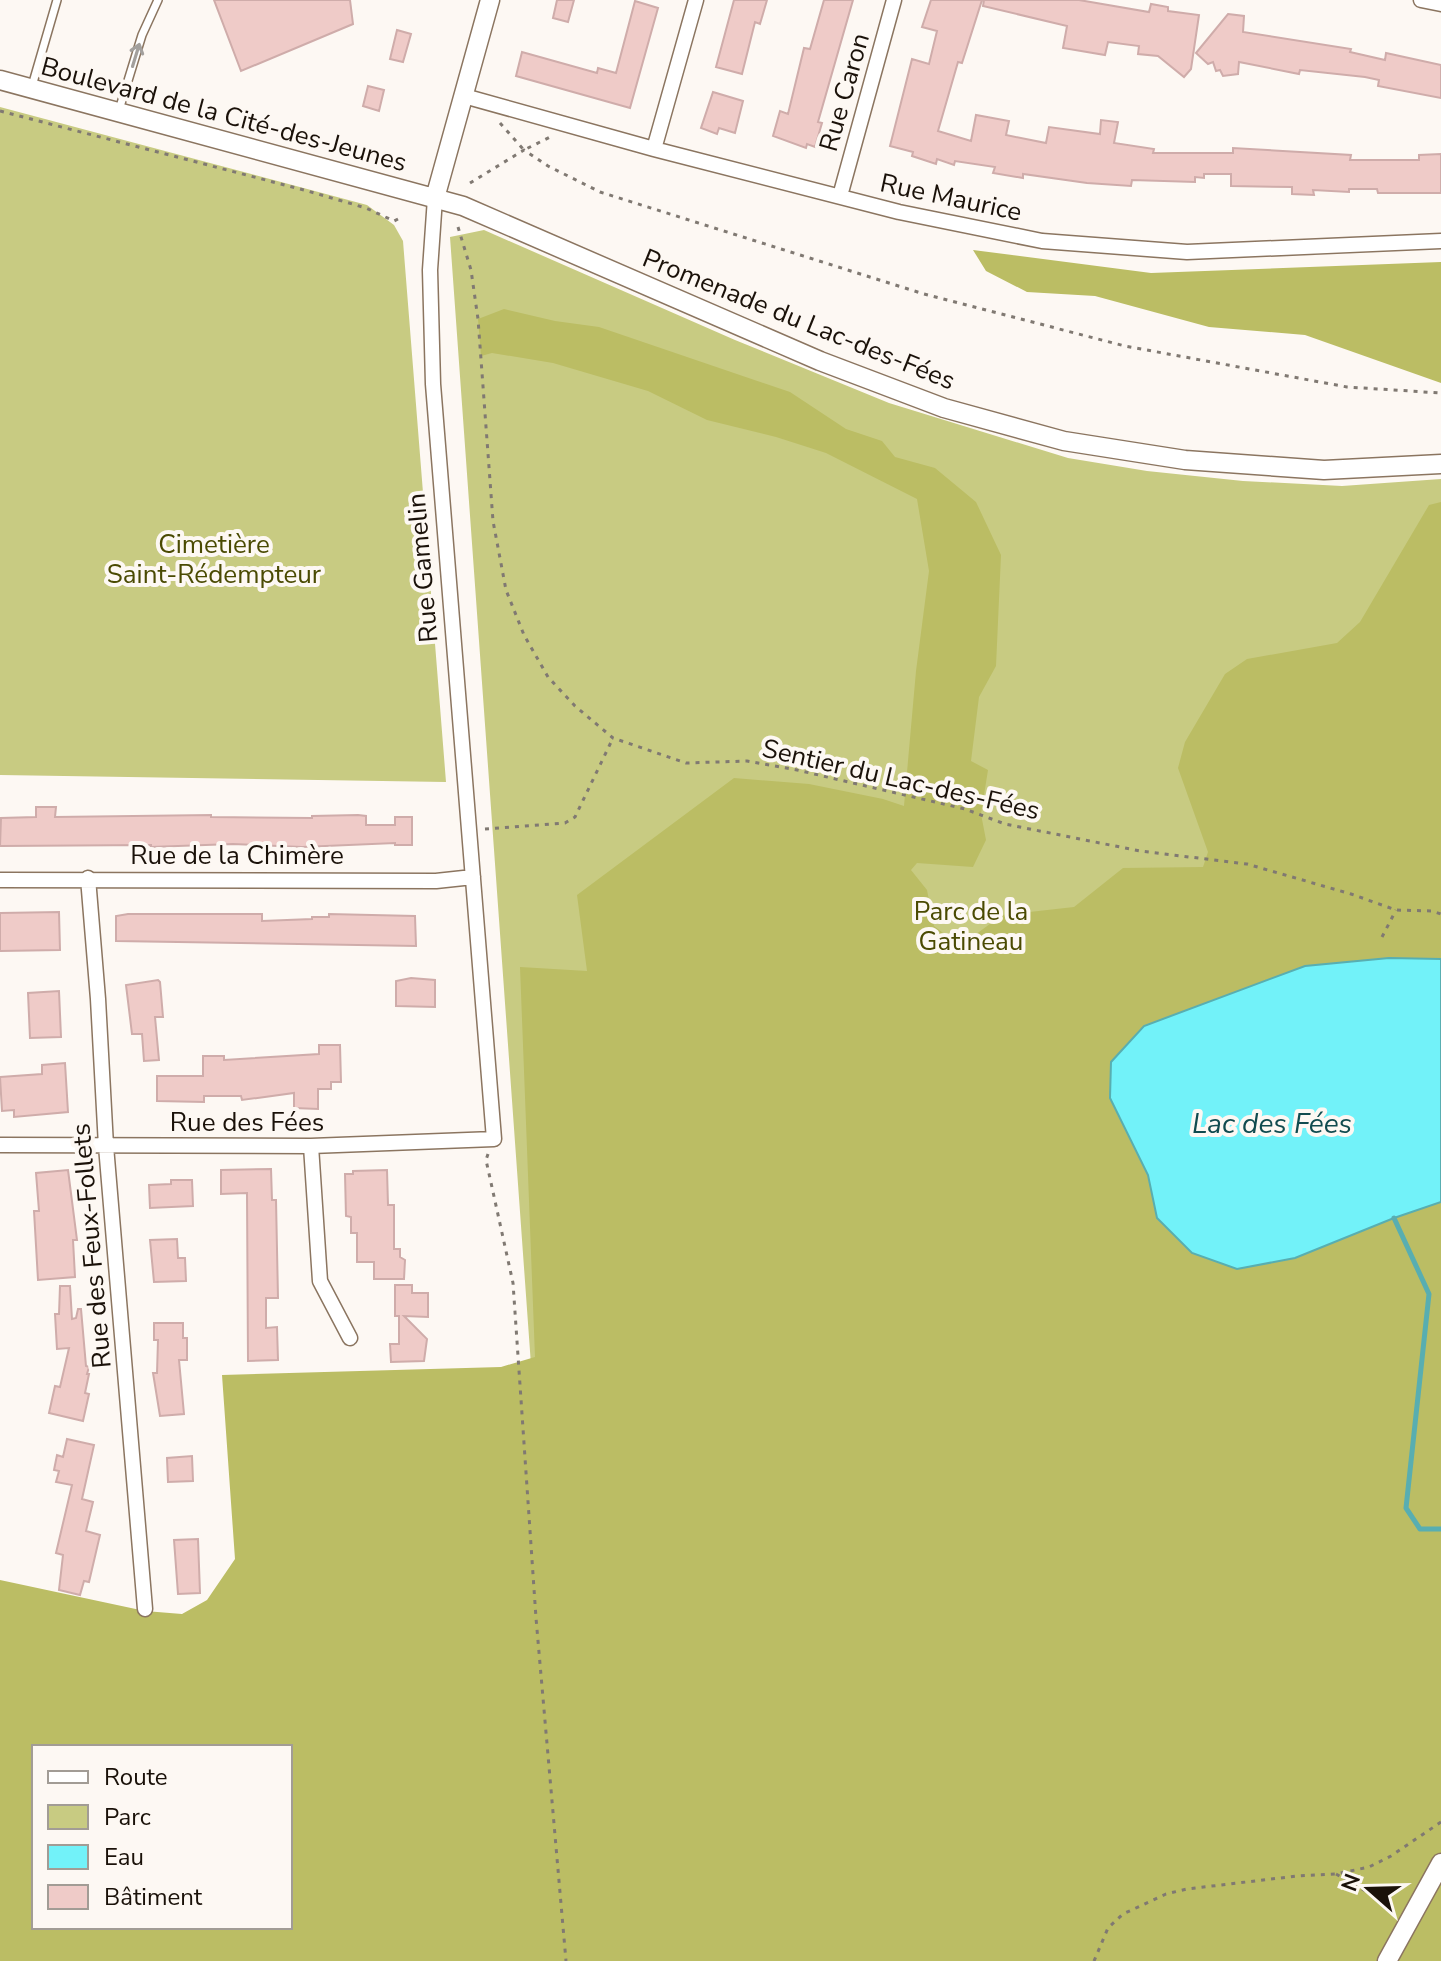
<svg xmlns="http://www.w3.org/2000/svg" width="1441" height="1961" font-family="'Nunito Sans',sans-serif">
  <rect width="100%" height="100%" fill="#fdf8f3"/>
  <path fill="#c8cb82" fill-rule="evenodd" d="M0 107 367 205 394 225 403 241 446 782 0 775Z
    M484 230 735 340 889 403 1068 458 1147 471 1243 481 1342 486 1441 479V1961H0V1610L557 1727 450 237ZM34 1747H290V1927H34Z"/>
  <path fill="#bbbd64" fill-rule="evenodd" d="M973 250 1151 273 1441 262V383L1305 335 1209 327 1095 296 1027 292 986 271Z
    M504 309 555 321 599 327 790 392 846 429 882 441 895 457 935 468 976 502 1001 555 996 666 979 697 971 761 988 770 981 814 986 840 973 867 917 863 911 870 927 890 934 926 960 946 1002 915 1074 907 1123 868 1203 867 1208 852 1178 768 1185 742 1225 674 1247 659 1337 643 1360 622 1429 505 1441 502V959L1389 958 1166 1019 1144 1026 1111 1062 1110 1097 1148 1175 1157 1218 1192 1253 1237 1269 1295 1258 1394 1218 1441 1202V1961H0V1580L145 1611 182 1614 207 1600 235 1559 222 1375 501 1367 535 1357 520 967 587 971 577 895 734 778 809 784 883 799 904 806 916 671 929 571 917 499 826 453 776 437 707 420 648 391 553 363 492 353 481 356 478 319ZM34 1747H290V1927H34Z"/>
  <path fill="#72f2f9" stroke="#58aeb1" stroke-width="2" d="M1389 958 1441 959V1202L1394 1218 1295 1258 1237 1269 1192 1253 1157 1218 1148 1175 1110 1098 1111 1062 1144 1026 1305 966Z"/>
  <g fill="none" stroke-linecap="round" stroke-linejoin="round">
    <path stroke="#58aeb1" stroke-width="5" d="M1394 1218 1429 1294 1406 1508 1420 1529H1441"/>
  </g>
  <path fill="#efcbc8" stroke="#cfacaa" stroke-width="2" d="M214 0H350L353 24 241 71Z
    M557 0H574L568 22 553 18Z
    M734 0H767L760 24 755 22 742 74 716 67Z
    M824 0H853L818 122 822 123 815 147 807 144 806 148 773 136 780 111 788 114 804 48 810 49Z
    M931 0H982L962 63 958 62 938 131 971 141 976 115 1009 121 1006 135 1046 143 1049 127 1100 134 1101 120 1118 122 1114 143 1154 149 1153 153H1233V148L1351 155 1350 160H1419V155L1441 154V193H1378L1377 189H1349V192L1313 190 1314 195 1292 194V187L1231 186V174H1204V178L1195 177V182L1132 180 1131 186 1087 183 1023 174V178L993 173 995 167 955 161 954 165 937 159 936 164 912 156 913 152 890 146 912 59 929 64 937 31 922 27Z
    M984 0H1079L1149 12 1151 4 1168 7V11L1199 15 1191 69 1184 77 1158 56 1138 54 1139 46 1108 42 1105 55 1063 48 1067 26 983 6Z
    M635 1 658 8 630 108 516 76 522 52 597 73 598 68 616 73Z
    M1228 14 1244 16 1243 32 1351 49 1350 52 1385 60 1386 53 1441 65V98L1378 86 1379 80 1365 77 1300 70 1299 74 1239 62 1238 74 1223 76 1220 70 1216 71 1213 62 1208 64 1196 53Z
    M397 30 411 34 403 62 390 59Z
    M368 86 384 90 379 111 363 106Z
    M713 92 743 101 735 133 719 128 717 134 701 128Z
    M36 807H56L55 817 211 815V817L312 818V816L358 815 366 816V825H395V817H412V845H395V843L302 847 233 844 151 847V845L0 846 1 818 36 817Z
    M59 912 60 950 0 951V913Z
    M128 914H262V921L312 919V917H329V914L415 916 416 946 116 941V916Z
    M411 978 435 980V1007L396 1006V981Z
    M158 980 160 982 163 1017H155L159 1060 144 1061 142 1034H132L126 985Z
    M59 991 61 1037 30 1038 28 993Z
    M319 1045H340L341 1082H331V1089H318V1109L294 1108V1093L242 1100 241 1096H204V1102L157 1101V1076H203V1056H224V1060L319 1054Z
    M65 1063 68 1112 14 1117V1110L2 1111 0 1077 42 1074V1065Z
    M271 1169 272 1200H276L278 1298H266V1328L277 1327 278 1360 248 1361 247 1193 221 1194V1170Z
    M68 1170 77 1240H73L75 1277 38 1280 34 1211H39L36 1173Z
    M387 1170 388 1205H394V1249H400V1257L405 1260 404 1279H374V1262H357V1233H351V1217L346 1216 345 1174H353V1171Z
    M171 1180H192L193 1206 150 1208 149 1185 171 1184Z
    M177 1239 178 1258H185L186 1281 154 1282 150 1240Z
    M395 1285H412V1293H428V1317L404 1316 427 1339 424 1361 391 1362 390 1344H399V1316H395Z
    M60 1286H70L72 1319 76 1318 78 1309H81L86 1366 89 1367 87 1374H89L85 1393 89 1394 83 1421 49 1413 55 1386 60 1387 69 1348 57 1349 55 1314H59Z
    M154 1323H183V1338H187V1360H179L184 1414 160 1416 153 1373H157L158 1340H154Z
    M67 1439 94 1445 82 1499 93 1502 86 1531 100 1535 89 1582 84 1581 80 1595 59 1590 63 1555 56 1553 72 1485 56 1482 59 1471 54 1470 57 1455 63 1457Z
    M192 1456 193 1481 168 1482 167 1458Z
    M198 1539 200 1593 178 1594 174 1540Z"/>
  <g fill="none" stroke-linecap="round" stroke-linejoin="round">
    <defs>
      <path id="service" d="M32 86 57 0
        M119 110 142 35 158 0"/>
      <path id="minor" d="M1421 0 1441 4
        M464 96 654 149 899 212 1042 241 1187 252 1441 241
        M654 149 696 0
        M840 196 894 0
        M88 878 98 999 106 1146 145 1609
        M0 880 436 881 473 877
        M0 1145 311 1146 494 1139 433 384 430 270 435 198
        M311 1146 320 1281 350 1338"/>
      <path id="tertiary" d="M0 80 463 206 820 361 944 408 1064 441 1185 460 1324 470 1441 464
        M435 198 490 0
        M1387 1961 1441 1863"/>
    </defs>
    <use href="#service" stroke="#8b7560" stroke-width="10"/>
    <use href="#minor" stroke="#8b7560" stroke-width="17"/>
    <use href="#tertiary" stroke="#8b7560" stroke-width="21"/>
    <path stroke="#807972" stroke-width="3" stroke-dasharray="4 6" stroke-linecap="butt" d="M0 111 304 190 366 208 394 221 400 218
      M500 123 524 150 552 136
      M470 183 524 150 548 166 600 192 924 294 1125 346 1347 387 1441 393
      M458 227 471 270 478 319 493 521 506 590 524 635 548 677 575 706 613 738 686 763 747 761 797 770 965 809 1005 824 1140 851 1247 864 1351 894 1396 910 1432 911 1441 914
      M485 829 565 823 575 817 613 738
      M1382 937 1396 910
      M488 1154 486 1160 513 1283 536 1618 566 1961
      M1336 1874 1395 1908
      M1094 1961 1108 1928 1123 1914 1166 1894 1187 1889 1297 1876 1336 1874 1369 1867 1391 1856 1441 1822"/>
    <use href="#service" stroke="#fff" stroke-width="7"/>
    <use href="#minor" stroke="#fff" stroke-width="14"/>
    <use href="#tertiary" stroke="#fff" stroke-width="18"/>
  </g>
  <defs><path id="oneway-shaft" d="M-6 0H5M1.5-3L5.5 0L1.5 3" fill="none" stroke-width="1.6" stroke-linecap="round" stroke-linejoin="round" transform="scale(2)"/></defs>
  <use stroke="#a3a09d" href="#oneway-shaft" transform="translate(136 55) rotate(-73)"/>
  <g text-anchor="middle" stroke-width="8" stroke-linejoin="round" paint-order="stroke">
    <g font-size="26" fill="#1a1109" stroke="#fdf8f3">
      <text transform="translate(844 92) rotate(-74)" y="9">Rue Caron</text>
      <text transform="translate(224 114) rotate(15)" y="9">Boulevard de la Cité-des-Jeunes</text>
      <text transform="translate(951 197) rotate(12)" y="9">Rue Maurice</text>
      <text transform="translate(799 319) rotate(22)" y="9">Promenade du Lac-des-Fées</text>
      <text transform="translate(422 568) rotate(-95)" y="9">Rue Gamelin</text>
      <text transform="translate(901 779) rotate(13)" y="9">Sentier du Lac-des-Fées</text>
      <text x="237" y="864">Rue de la Chimère</text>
      <text x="247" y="1131">Rue des Fées</text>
      <text transform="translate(91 1246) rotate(-95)" y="9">Rue des Feux-Follets</text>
    </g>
    <g font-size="26" fill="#4a4a02" stroke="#fdf8f3">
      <text x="214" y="553">Cimetière<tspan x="214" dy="30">Saint-Rédempteur</tspan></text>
      <text x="971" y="920">Parc de la<tspan x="971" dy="30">Gatineau</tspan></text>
    </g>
    <g font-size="28" font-style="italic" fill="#114b4f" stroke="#fdf8f3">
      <text x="1272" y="1133">Lac des Fées</text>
    </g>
  </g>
  <rect x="32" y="1745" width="260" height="184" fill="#fdf8f3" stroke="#a29c95" stroke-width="2"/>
  <rect x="48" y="1771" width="40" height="12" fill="#ffffff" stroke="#a29c95" stroke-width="2"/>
  <text x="104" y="1785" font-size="24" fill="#1a1109">Route</text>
  <rect x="48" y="1805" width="40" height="24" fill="#c8cb82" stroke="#a29c95" stroke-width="2"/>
  <text x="104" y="1825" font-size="24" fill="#1a1109">Parc</text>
  <rect x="48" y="1845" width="40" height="24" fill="#72f2f9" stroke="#a29c95" stroke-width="2"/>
  <text x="104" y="1865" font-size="24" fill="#1a1109">Eau</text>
  <rect x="48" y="1885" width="40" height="24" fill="#efcbc8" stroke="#a29c95" stroke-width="2"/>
  <text x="104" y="1905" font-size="24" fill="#1a1109">Bâtiment</text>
  <g transform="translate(1369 1889) rotate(290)" stroke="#fdf8f3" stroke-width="6" paint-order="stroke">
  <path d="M0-6L14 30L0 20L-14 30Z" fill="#1a1109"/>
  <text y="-12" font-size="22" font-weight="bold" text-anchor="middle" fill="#1a1109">N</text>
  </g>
</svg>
